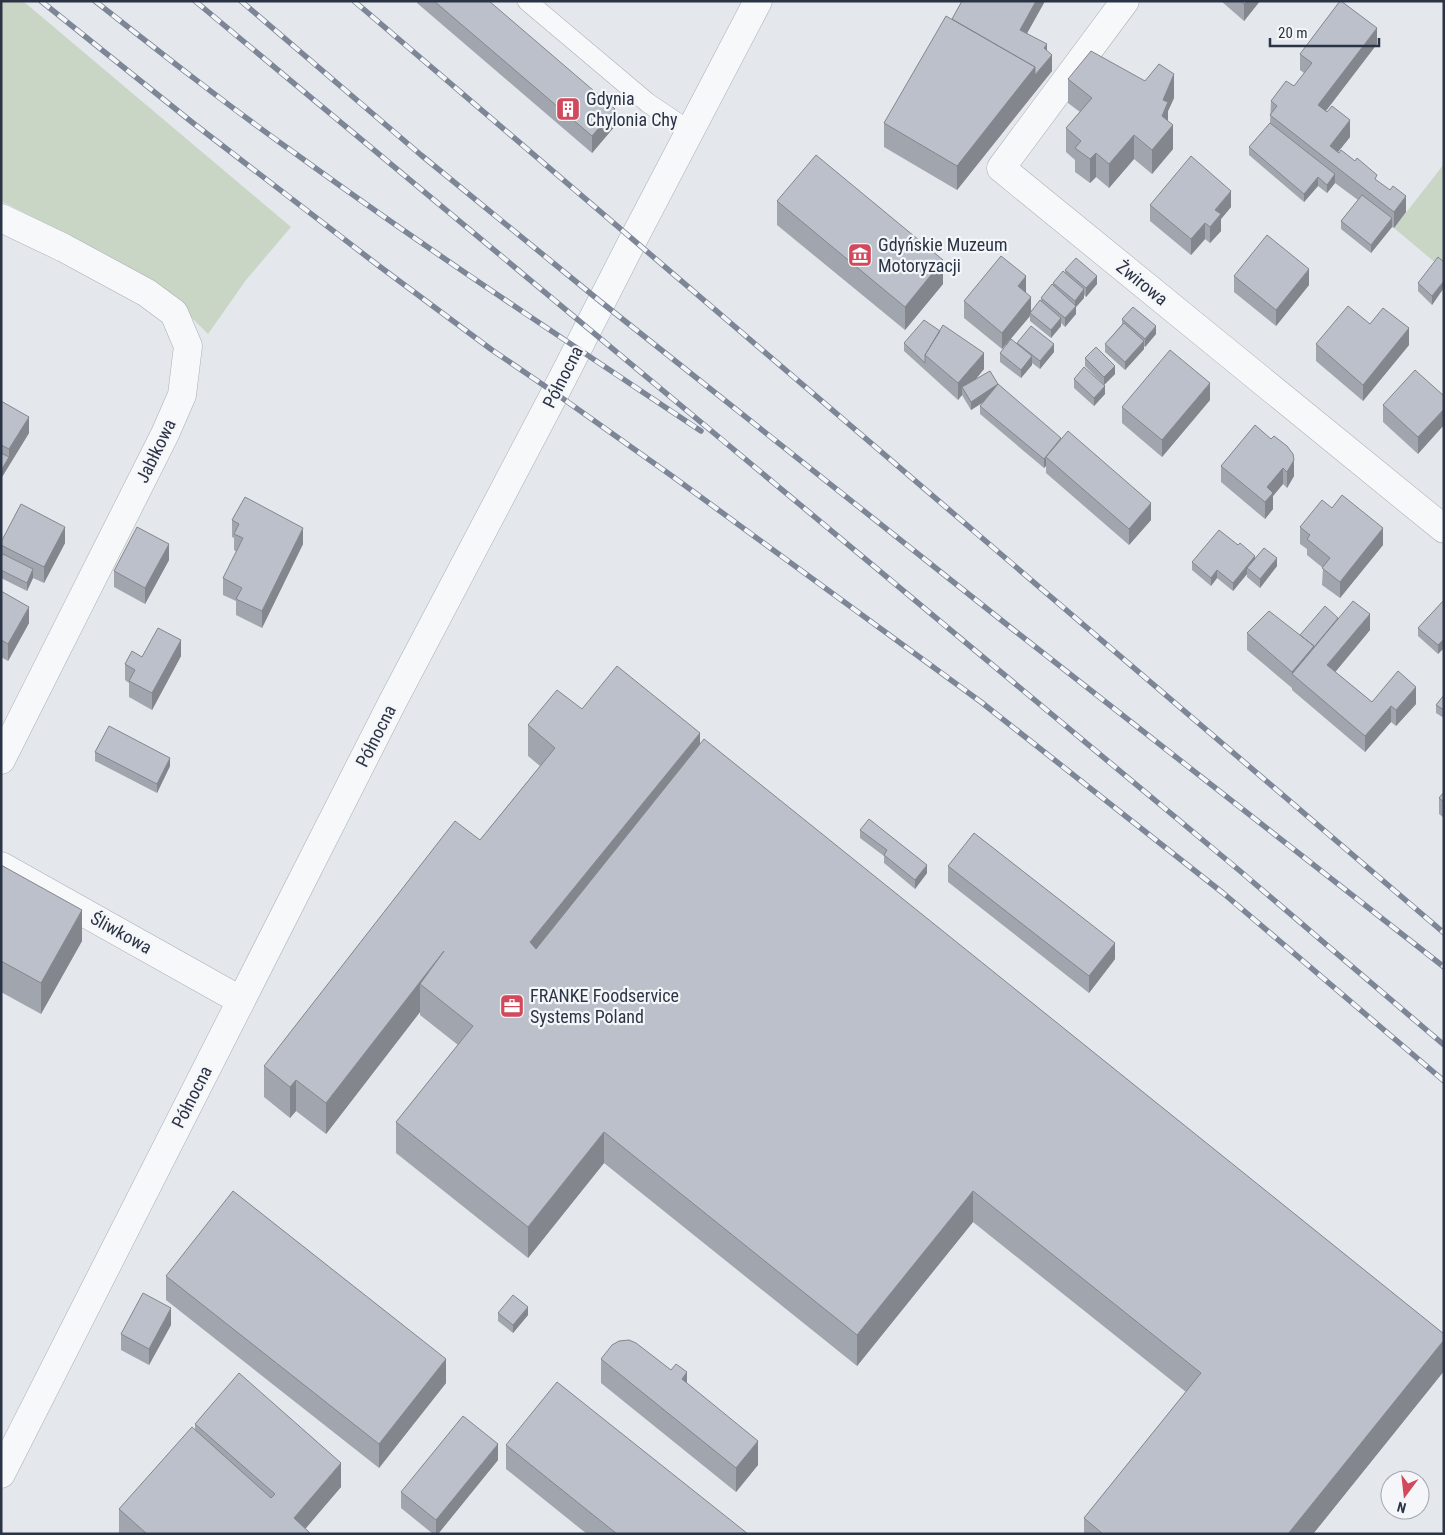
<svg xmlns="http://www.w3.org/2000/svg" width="1445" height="1535" font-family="'Roboto Condensed',sans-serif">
  <rect width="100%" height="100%" fill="#e4e7ec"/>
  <path fill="#c9d6c5" d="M1 1H23L291 227 246 280 208 334 167 293 101 252 1 201Z
    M1444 164V270L1394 228Z"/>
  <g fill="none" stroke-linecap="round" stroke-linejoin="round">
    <defs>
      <path id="service" d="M527 1 648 103 691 132"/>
      <path id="minor" d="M1125 1 1001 168 1444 529
        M1 218 64 248 147 293 174 313 188 346 182 395 165 434 1 760
        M1 866 240 1000
        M1 1474 392 703 555 393 633 240 758 1"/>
    </defs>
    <use href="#service" stroke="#a9aeb7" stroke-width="20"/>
    <use href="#minor" stroke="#a9aeb7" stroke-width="29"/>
    <use href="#service" stroke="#f7f8fa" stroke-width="19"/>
    <use href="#minor" stroke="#f7f8fa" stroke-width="28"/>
    <defs>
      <path id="rail" d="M41 1 193 123 379 266 492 350 555 393 672 476 981 702 1223 893 1444 1081
        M95 1C161 53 227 105 296 154 428 250 565 340 701 431
        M195 1 1240 871 1444 1045
        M241 1 421 155 601 302 1015 631 1444 967
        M354 1 1444 933"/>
    </defs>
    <use href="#rail" stroke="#7d8696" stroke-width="5.5"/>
    <use href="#rail" stroke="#f4f6f9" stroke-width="4" stroke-dasharray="11" stroke-linecap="butt"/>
  </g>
  <path fill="#a1a5ae" d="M417 1H489L615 126 592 153 417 3Z
    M962 1H1045L1027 33 1047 51 1052 71 957 190 884 147V123L952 19Z
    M1221 1H1260L1244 21Z
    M1377 44 1326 111 1350 137 1338 152 1377 181 1406 212 1394 228 1392 227 1371 253 1341 229V221L1358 200 1335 183 1327 193 1318 186 1304 202 1249 155V147L1270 123 1271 101 1294 86 1304 73 1300 70V54Z
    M1068 79 1174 98 1168 111V121L1173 149 1152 174 1134 159 1109 188 1096 177 1090 183 1075 172V160L1066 152V128L1080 112 1068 103Z
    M777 201 943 284 905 330 777 225Z
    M1150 205 1231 207 1221 219V231L1210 243 1205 239 1191 255 1150 221Z
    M1444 262V293L1443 289 1432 305 1418 291V283Z
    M1065 270 1097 284 1086 297 1084 295V298L1076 307V314L1065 327 1061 323V326L1051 338 1030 321V316L1002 349 964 318V301L1026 292 1031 311 1041 301V298L1053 285V283L1065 273Z
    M1234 276 1309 285 1276 326 1234 292Z
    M1122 319 1156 334 1145 347 1144 346V349L1125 370 1105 352V344L1122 324Z
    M1370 324 1409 345 1363 401 1316 361V344Z
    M904 343 984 369 976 379 998 384 1151 520 1129 545 1046 473V466L1044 468 980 414V406L984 402 971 410 962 395 958 400 904 351Z
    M1017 343 1054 352 1040 369 1032 363V365L1021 378 1000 362V353L1017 345Z
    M1085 358 1115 374 1104 385 1085 366Z
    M1074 379 1105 394 1094 406 1074 388Z
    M1444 396 1418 454 1383 422V405Z
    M1210 400 1162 457 1122 423V407Z
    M1 401 29 433 2 477 1 476Z
    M1255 425 1294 476 1287 488 1283 484 1273 496V509L1265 519 1221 482V466Z
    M1332 508 1383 545 1340 598 1322 585 1323 568 1307 555V549L1300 544V527Z
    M232 520 303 544 262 628 236 615V601L223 595V578L237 552 234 550V538L232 537Z
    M1 542 65 543 44 583 33 578 27 591 1 578Z
    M1238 545 1255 559 1277 566 1260 588 1247 577V574L1233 591 1217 578 1211 586 1192 570V562Z
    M169 560 145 604 114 587V571Z
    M1 591 29 623 8 661 1 657Z
    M1444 600 1438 654 1418 636V628Z
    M1338 618 1370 630 1335 672 1372 702 1416 704 1396 726 1391 722 1365 752 1292 690V688L1247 650V633L1300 635Z
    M181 656 152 710 129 697V683L125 680V664L142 657Z
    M1444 695V718L1436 713V705Z
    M582 709 700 744 1444 1334V1371L1313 1534H1084V1518L1186 1392 973 1222 857 1366 604 1163 528 1258 396 1153V1122L458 1045 420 1015V1012L326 1134 296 1111 290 1118 264 1097V1066L480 840 540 766 528 756V725Z
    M95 752 170 766 157 793 95 761Z
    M1444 792V818L1439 814V798Z
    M860 830 927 873 915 889 884 863V856L860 838Z
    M1 865 82 941 41 1014 1 992Z
    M948 866 1115 959 1089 993 948 882Z
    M166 1276 446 1383 379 1468 166 1300Z
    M498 1313 528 1315 513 1333 498 1321Z
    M171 1325 149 1365 121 1350V1334Z
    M601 1359 687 1383 758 1465 736 1492 601 1383Z
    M195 1424 341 1487 305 1528 311 1534 119 1533V1509L195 1430Z
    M506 1445 748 1534H587L506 1469Z
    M498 1460 438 1534H433L401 1508V1492Z"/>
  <path fill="#83868d" d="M1036 1H1045L1020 46V30Z
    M1247 1H1260L1244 21V4Z
    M1377 28V44L1318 121V105Z
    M1047 44V60L1052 55V71L957 190V166L1044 48Z
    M1174 74V98L1168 111V126L1173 125V149L1152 174V150L1163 100Z
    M615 109V126L592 153V136Z
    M1350 120V137L1330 162V146Z
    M1134 135V159L1109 188V164Z
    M1096 153V177L1090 183V159Z
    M1335 174V183L1327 193V185Z
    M1318 177V186L1304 202V194Z
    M1231 191V207L1221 219V231L1210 243V227L1215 210Z
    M1406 196V212L1394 228V212Z
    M1392 218V227L1371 253V245Z
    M1205 223V239L1191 255V239Z
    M943 260V284L905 330V307Z
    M1309 269V285L1276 326V310Z
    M1026 276V292L1018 303V286Z
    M1097 276V284L1086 297V288Z
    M1444 281 1443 289 1432 305V296Z
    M1084 289V298L1076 307V314L1065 327V318L1075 308V301Z
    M1031 297V314L1030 313V316L1002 349V333Z
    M1061 318V326L1051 338V330Z
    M1156 326V334L1145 347V339Z
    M1409 328V345L1363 401V385Z
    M1144 341V349L1125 370V362Z
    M1054 344V352L1040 369V361Z
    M984 353V369L965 392 962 387V395L958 400V383Z
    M1032 356V365L1021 378V370Z
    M1115 366V374L1104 385V377Z
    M1210 383V400L1162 457V440Z
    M998 384V392L971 410V402Z
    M1105 386V394L1094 406V398Z
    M1444 409V425L1418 454V437Z
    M29 417V433L2 477V469L9 457V449Z
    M1046 458V466L1044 468V459Z
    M1294 460V476L1287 488V472Z
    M1283 468V484L1273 496V509L1265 519V502L1267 487Z
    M1151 503V520L1129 545V529Z
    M65 527V543L44 583V567Z
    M303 528V544L262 628V611Z
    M1383 528V545L1340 598V582Z
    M169 544V560L145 604V588Z
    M1255 556V564L1247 568V574L1233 591V583Z
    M1277 558V566L1260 588V579Z
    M33 569V578L27 591V583Z
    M1217 570V578L1211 586V578Z
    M29 607V623L8 661V644Z
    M1370 614V630L1327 682V665Z
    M1444 639V648L1438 654V645Z
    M181 640V656L152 710V693Z
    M1314 646V662L1292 674V672Z
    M1416 687V704L1396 726V710Z
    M1391 706V722L1365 752V736Z
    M700 733V764L530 973V942Z
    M170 758V766L157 793V784Z
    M927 865V873L915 889V880Z
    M82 910V941L41 1014V983Z
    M1115 943V959L1089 993V976Z
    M444 951 420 984V1012L326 1134V1103Z
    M296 1080V1111L290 1118V1087Z
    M604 1132V1163L528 1258V1227Z
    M973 1191V1222L857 1366V1335Z
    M528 1307V1315L513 1333V1325Z
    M171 1308V1325L149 1365V1349Z
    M1444 1340V1371L1313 1534H1288Z
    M446 1359V1383L379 1468V1444Z
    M687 1372V1396L682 1379Z
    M758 1441V1465L736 1492V1468Z
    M498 1444V1460L438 1534H436V1520Z
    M341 1463V1487L301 1534 294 1518Z"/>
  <path fill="#bbc0ca" stroke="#83868d" d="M434 1H489L615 109 592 136Z
    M962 1H1036L1020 30 1047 44 1044 48 1052 55 1035 75V67L952 19Z
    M1241 1H1247L1244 4Z
    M1340 1H1341L1377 28 1318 105 1327 112 1332 106 1350 120 1330 146 1339 153 1341 150 1355 161 1357 158 1377 175 1375 179 1390 190 1393 186 1406 196 1394 212 1270 115 1277 106 1271 101 1286 81 1294 86 1312 63 1300 54Z
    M946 16 1035 67 957 166 884 123Z
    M1091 51 1145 81 1159 64 1174 74 1163 100 1168 102 1162 116 1173 125 1152 150 1134 135 1109 164 1096 153 1090 159 1075 148 1081 141 1066 128 1092 98 1068 79Z
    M1270 123 1335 174 1327 185 1318 177 1304 194 1249 147Z
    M816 155 943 260 905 307 777 201Z
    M1191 156 1231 191 1215 210 1221 214 1210 227 1205 223 1191 239 1150 205Z
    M1362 195 1392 218 1371 245 1341 221Z
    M1267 235 1309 269 1276 310 1234 276Z
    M1001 256 1026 276 1018 286 1031 297 1002 333 964 301Z
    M1438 257 1444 262V281L1432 296 1418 283Z
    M1076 258 1097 276 1086 288 1065 270Z
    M1063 271 1084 289 1075 301 1053 283Z
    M1052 284 1076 306 1065 318 1041 298Z
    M1040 300 1061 318 1051 330 1030 313Z
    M1348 306 1370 324 1383 308 1409 328 1363 385 1316 344Z
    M1133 307 1156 326 1145 339 1122 319Z
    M924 320 940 331 925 355V363L904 343Z
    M1124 323 1144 341 1125 362 1105 344Z
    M943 325 984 353 958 383 925 355Z
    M1031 326 1054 344 1040 361 1017 343Z
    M1011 339 1032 356 1021 370 1000 353Z
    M1096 347 1115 366 1104 377 1085 358Z
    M1170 350 1210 383 1162 440 1122 407Z
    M1084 367 1105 386 1094 398 1074 379Z
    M1415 370 1444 396V409L1418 437 1383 405Z
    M990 371 998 384 1061 438 1044 459 980 406 998 384 971 402 962 387Z
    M1 401 29 417 9 449 1 445Z
    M1255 425 1271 439 1274 436 1287 446 1293 454 1294 460 1287 472 1283 468 1267 487 1273 493 1265 502 1221 466Z
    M1068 431 1151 503 1129 529 1046 457Z
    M1 453 9 457 2 469 1 468Z
    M1342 495 1383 528 1340 582 1322 568 1330 558 1307 539 1310 535 1300 527 1322 500 1332 508Z
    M245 497 303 528 262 611 236 599 242 588 223 578 243 538 234 534 239 524 232 520Z
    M21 504 65 527 44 567 1 545V542Z
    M137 527 169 544 145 588 114 571Z
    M1219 530 1238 545 1240 543 1255 556 1233 583 1217 570 1211 578 1192 562Z
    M1264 548 1277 558 1260 579 1247 568Z
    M3 554 33 569 27 583 1 570V557Z
    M1 591 29 607 8 644 1 640Z
    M1444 600V639L1438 645 1418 628Z
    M1353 601 1370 614 1327 665 1372 702 1398 671 1416 687 1396 710 1391 706 1365 736 1292 674Z
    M1325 606 1338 618 1314 647V646L1300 635Z
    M1269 611 1314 646 1292 672 1247 633Z
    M158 628 181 640 152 693 129 681 135 670 125 664 132 651 142 657Z
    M617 666 700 733 530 942 536 949 704 739 1444 1334V1340L1288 1534H1103L1084 1518 1201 1373 973 1191 857 1335 604 1132 528 1227 396 1122 473 1026 420 984 444 951 326 1103 296 1080 290 1087 264 1066 455 821 480 840 555 748 528 725 557 690 582 709Z
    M1444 695V710L1436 705Z
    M109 726 170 758 157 784 95 752Z
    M1444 792V802L1439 798Z
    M869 819 927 865 915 880 884 855 887 850 860 830Z
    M974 833 1115 943 1089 976 948 866Z
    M1 865 82 910 41 983 1 961Z
    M233 1191 446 1359 379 1444 166 1276Z
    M143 1293 171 1308 149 1349 121 1334Z
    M513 1295 528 1307 513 1325 498 1313Z
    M629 1340 636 1343 671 1370 676 1364 687 1372 682 1379 758 1441 736 1468 601 1359 612 1345 619 1341Z
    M239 1373 341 1463 294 1518 311 1534H147L119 1509 192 1427 271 1498 275 1494 195 1424Z
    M557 1382 748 1534H617L506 1445Z
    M463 1416 498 1444 436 1520 401 1492Z"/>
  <defs>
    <symbol id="building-square" viewBox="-11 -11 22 22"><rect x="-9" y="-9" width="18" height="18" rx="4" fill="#d1495b" stroke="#f4f6f9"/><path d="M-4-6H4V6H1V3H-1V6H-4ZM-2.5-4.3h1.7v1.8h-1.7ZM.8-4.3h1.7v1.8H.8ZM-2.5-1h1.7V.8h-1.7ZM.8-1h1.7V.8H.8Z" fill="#fff"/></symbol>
    <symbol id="museum-square" viewBox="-11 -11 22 22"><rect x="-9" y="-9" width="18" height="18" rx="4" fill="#d1495b" stroke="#f4f6f9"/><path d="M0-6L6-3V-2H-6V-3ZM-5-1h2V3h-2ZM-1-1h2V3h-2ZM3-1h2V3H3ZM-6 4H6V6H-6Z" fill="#fff"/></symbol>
    <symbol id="office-square" viewBox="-11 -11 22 22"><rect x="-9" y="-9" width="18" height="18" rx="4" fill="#d1495b" stroke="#f4f6f9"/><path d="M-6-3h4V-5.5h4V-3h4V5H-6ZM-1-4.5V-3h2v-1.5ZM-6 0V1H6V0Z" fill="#fff"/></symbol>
  </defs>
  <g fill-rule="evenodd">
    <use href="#building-square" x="554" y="95" width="28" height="28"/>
    <use href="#museum-square" x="846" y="241" width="28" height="28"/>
    <use href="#office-square" x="498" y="992" width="28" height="28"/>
  </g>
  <g text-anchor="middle" stroke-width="4.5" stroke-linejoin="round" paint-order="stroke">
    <g font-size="18" fill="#2b3445" stroke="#f4f6f9" text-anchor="start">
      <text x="586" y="105">Gdynia<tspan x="586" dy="21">Chylonia Chy</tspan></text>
      <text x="878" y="251">Gdyńskie Muzeum<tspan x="878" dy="21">Motoryzacji</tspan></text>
      <text x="530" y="1002">FRANKE Foodservice<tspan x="530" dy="21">Systems Poland</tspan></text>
    </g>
    <g font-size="18" fill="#2b3445" stroke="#f4f6f9">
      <text transform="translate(1142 283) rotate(39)" y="6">Żwirowa</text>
      <text transform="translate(563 377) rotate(-63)" y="6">Północna</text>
      <text transform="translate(156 451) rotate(-64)" y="6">Jabłkowa</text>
      <text transform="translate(376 736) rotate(-63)" y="6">Północna</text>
      <text transform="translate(121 933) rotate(29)" y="6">Śliwkowa</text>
      <text transform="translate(192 1097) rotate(-63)" y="6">Północna</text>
    </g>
  </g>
  <rect width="1445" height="1535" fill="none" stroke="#2b3445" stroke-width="5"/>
  <g transform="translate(1405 1495) rotate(195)"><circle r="24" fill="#f4f6f9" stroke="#a4a8b1"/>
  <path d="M0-4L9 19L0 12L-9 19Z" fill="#d1495b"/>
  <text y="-8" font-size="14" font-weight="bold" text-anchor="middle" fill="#2b3445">N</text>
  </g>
  <path d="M1270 38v8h109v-8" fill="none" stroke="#2b3445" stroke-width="2.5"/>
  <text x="1278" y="38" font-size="15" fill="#2b3445" stroke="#f4f6f9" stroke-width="4" paint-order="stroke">20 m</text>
</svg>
